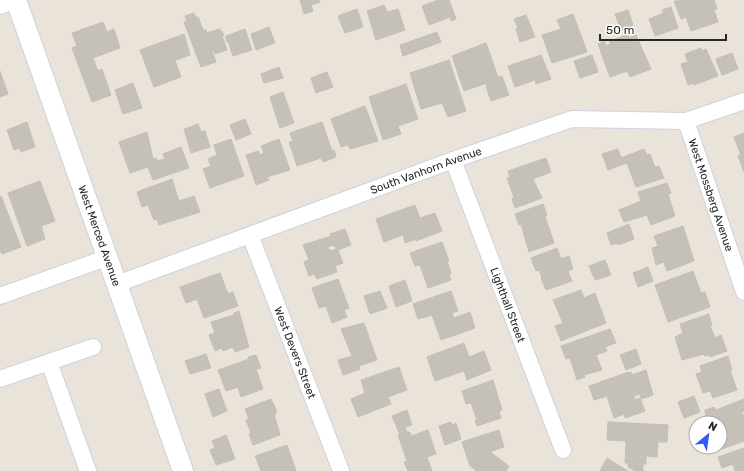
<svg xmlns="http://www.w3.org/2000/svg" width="744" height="471" font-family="Rubik,sans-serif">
  <rect width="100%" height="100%" fill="#eae3d9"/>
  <path fill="#c5c0b8" stroke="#c5bfb3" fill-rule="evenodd" d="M300 0H319L320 2 311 5 313 11 304 14Z
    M438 0H449L456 19 451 21 450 17 429 25 422 6Z
    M714 0 717 9 714 10 718 22 691 31 686 17 681 19 674 1Z
    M384 5 387 12 398 9 405 30 376 40 367 11Z
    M671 7 678 28 655 36 649 19 664 13 662 10Z
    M357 9 363 27 345 33 338 16Z
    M628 10 633 25 621 30 615 14Z
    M194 13 196 18 198 17 203 30H206L207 33 220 29 221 32 222 31 224 35 222 36 227 50 215 54 214 50 212 51 216 62 201 67 184 22 187 21 185 16Z
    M573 14 587 52 552 63 542 35 561 29 557 20Z
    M526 15 535 37 520 42 516 29 518 28 514 19Z
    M103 22 107 32 114 29 120 48 93 58 98 71 102 69 111 95 92 102 72 48 77 46 72 33Z
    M269 27 275 43 256 50 251 34Z
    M245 29 252 50 233 56 228 41 226 42V36Z
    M437 32 441 42 403 56 400 45Z
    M184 34 190 55 176 60 174 55H173L181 77 154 87 140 50Z
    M628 34 629 38 636 35 651 69 630 77 627 71 610 77 598 44 604 41 606 46 611 44 609 42Z
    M486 43 498 77 502 76 509 95 491 101 486 86 487 83 464 91 452 56Z
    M701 48 702 51 706 49 718 76 694 85V83L688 85 681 64 688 62 685 54Z
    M732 53 738 69 722 75 716 59Z
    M541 55 551 79 536 84 535 80 515 87 508 66Z
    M592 55 598 72 580 78 574 61Z
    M449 60 466 111 448 117 442 103 421 109 410 73Z
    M279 67 283 78 264 83 261 74Z
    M0 71 8 94 0 97Z
    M327 72 333 87 316 93 311 78Z
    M133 83 142 108 123 114 115 90Z
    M406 84 418 119 398 126 401 134 383 140 369 97Z
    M283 92 294 123 280 128 270 97Z
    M365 106 378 141 350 149 348 145 341 147 331 119Z
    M245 119 251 134 236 140 230 125Z
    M27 122 35 147 21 152 19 148 14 150 7 130Z
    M322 122 332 151 334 150 336 157 323 162 321 158 297 166 289 142 293 141 290 133Z
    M198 124 201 132 205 131 210 147 191 153 184 129Z
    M147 132 153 159 156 158 157 161 165 159 163 154 181 147 189 168 153 180 148 167 130 173 119 142Z
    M744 133V172L738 156 741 155 734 137Z
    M231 139 244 176 210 188 203 169 211 166 208 159 217 155 214 145Z
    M279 139 290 170 267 177 269 180 256 185 246 155 258 151 260 155 264 153 261 146Z
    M618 149 621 158 644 149 647 155 650 154 654 165 656 167 659 166 664 178 636 187 627 163 608 170 602 154Z
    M546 158 551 172 533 179 542 198 515 208 512 199 514 198 507 178 510 177 508 171Z
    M172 179 179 201 194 196 200 212 159 225 157 219 154 220 148 205 142 207 137 192Z
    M40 181 55 221 41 226 45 239 27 246 8 193Z
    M667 183 671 193 668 194 675 216 651 225 647 215 624 222 619 210 641 201 638 192Z
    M1 196 21 247 2 254 0 250V197Z
    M543 204 547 215 545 216 554 243 529 252 521 224 519 225 515 214Z
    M415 205 420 218 435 213 442 231 416 241V239L405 243 403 235 384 242 376 219Z
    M629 224 634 239 618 245 617 243 611 245 607 233Z
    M683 226 694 261 667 271 664 262 656 265 652 248 658 246 654 236Z
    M345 229 351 245 338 250 343 263 335 266 337 272 317 279 314 274 309 276 304 262 309 260 303 245 331 236 330 234ZM334 245 336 249 330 251 328 247Z
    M442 242 449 261H447L451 273 449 274 451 280 428 288 420 265 415 266 410 253Z
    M557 248 561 259 569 256 573 269 568 271 572 281 546 290 541 278H542L539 270 536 271 531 258Z
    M605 260 611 275 595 280 589 266Z
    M648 267 653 281 638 287 633 273Z
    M693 271 701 293 705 292 710 307 668 322 655 285Z
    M220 273 228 294 233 292 238 306 204 318 197 299 186 303 180 287Z
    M338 279 349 308 344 310 347 317 332 323 326 306 319 308 312 288Z
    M405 280 412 301 396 307 389 286Z
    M581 290 584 298 595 293 606 323 561 341 555 326 563 323 553 300Z
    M380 291 387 308 370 314 364 296Z
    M451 291 458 311 452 313 454 318 470 312 475 328 441 340 432 315 418 319 413 304Z
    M239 311 249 347 235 352 233 347 223 351 222 348 215 351 209 335 215 333 211 322 234 315V313Z
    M709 314 712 325 710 326 715 338 721 335 727 351 710 357V355L705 356 704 354 682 360 675 337 683 333 680 324Z
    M364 323 377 360 359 366 360 369 343 375 338 360 352 356 341 329Z
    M610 329 616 343 605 347 607 351 596 355 602 370 584 375 585 377 577 380 570 358 566 359 561 346Z
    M464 343 469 357 484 351 491 370 467 380 464 371 435 381 427 357Z
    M636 349 641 364 626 370 620 355Z
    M206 354 211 368 190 374 185 361Z
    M256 355 261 368 256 369 263 389 241 397 238 387 226 391 218 370 249 359 248 357Z
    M728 356 732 370H730L737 390 713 398 710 391 703 393 696 374 702 372 700 366Z
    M399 367 407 390 388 397 391 404 358 417 351 399 365 393 361 380Z
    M646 370 653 395 641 399 640 394 634 396 635 400 640 398 645 411 625 418 624 414 614 418 607 396 594 400 589 386 626 373 631 372 632 375Z
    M493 380 502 410 499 412 501 418 477 426 475 421 477 420 471 403 466 404 462 391Z
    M219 389 227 411 213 417 205 394Z
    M694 396 700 412 684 418 678 402Z
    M271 399 276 409V414H274L280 435 253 445 249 434 251 433 246 420 249 419 245 409Z
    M744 399V411L742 412 744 417V441L719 450 720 423H710L708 418 706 419 705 410 714 407 716 410Z
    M407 410 412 425 405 427 407 432H410L411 436 428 430 436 454 427 457 432 471H408L404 462 407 461 398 435H400L392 416Z
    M451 422 452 425 456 423 461 439 445 445 439 426Z
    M608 422 668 425 667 442H658L657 457 646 456V464H643V471H635L628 467V463H625L626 441 607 440Z
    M499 430 504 447 490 452 509 466 506 471H475L476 470 470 466 462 442Z
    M226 435 235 459 216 465 210 450 215 448 212 441Z
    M287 445 296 471H261L255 456Z
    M744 448V471H735L733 464 722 468 718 457Z
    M607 458 613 462 628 471H600Z"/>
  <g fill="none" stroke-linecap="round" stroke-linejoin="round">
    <defs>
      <g id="minor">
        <path d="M0 6 16 0"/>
        <path id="s1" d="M686 121 744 292"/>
        <path id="s2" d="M453 160 563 450"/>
        <path id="s3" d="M250 235 341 471"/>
        <path id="s4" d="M117 284 453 160 572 119 686 121 744 101"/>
        <path d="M0 296 106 258"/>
        <path d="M49 362 88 471"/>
        <path d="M0 379 93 347"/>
      </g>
      <g id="tertiary">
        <path id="s5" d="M16 0 183 471"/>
      </g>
    </defs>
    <use href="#minor" stroke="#ced1e0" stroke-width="18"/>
    <use href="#tertiary" stroke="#ced1e0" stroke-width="22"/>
    <use href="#minor" stroke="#fff" stroke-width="16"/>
    <use href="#tertiary" stroke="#fff" stroke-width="20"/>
  </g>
  <g text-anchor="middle" stroke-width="3" stroke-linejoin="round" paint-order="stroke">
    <g font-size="11" fill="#272727" stroke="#fff">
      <text dy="4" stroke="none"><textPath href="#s4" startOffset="329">South Vanhorn Avenue</textPath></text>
      <text dy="4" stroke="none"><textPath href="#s1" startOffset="78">West Mossberg Avenue</textPath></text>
      <text dy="4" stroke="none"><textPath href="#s5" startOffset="250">West Merced Avenue</textPath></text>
      <text dy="4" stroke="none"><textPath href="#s2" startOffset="155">Lighthall Street</textPath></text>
      <text dy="4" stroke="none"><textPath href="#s3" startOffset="126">West Devers Street</textPath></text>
    </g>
  </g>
  <g transform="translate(708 435) rotate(29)"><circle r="19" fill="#ffffff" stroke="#a9a9a9"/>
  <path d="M0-3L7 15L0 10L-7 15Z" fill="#3956f6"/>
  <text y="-6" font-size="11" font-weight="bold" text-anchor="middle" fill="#272727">N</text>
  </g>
  <path d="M600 34v6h126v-6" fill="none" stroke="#272727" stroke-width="2"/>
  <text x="606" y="34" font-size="12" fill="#272727" stroke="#ffffff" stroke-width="3" paint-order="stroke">50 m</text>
</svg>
